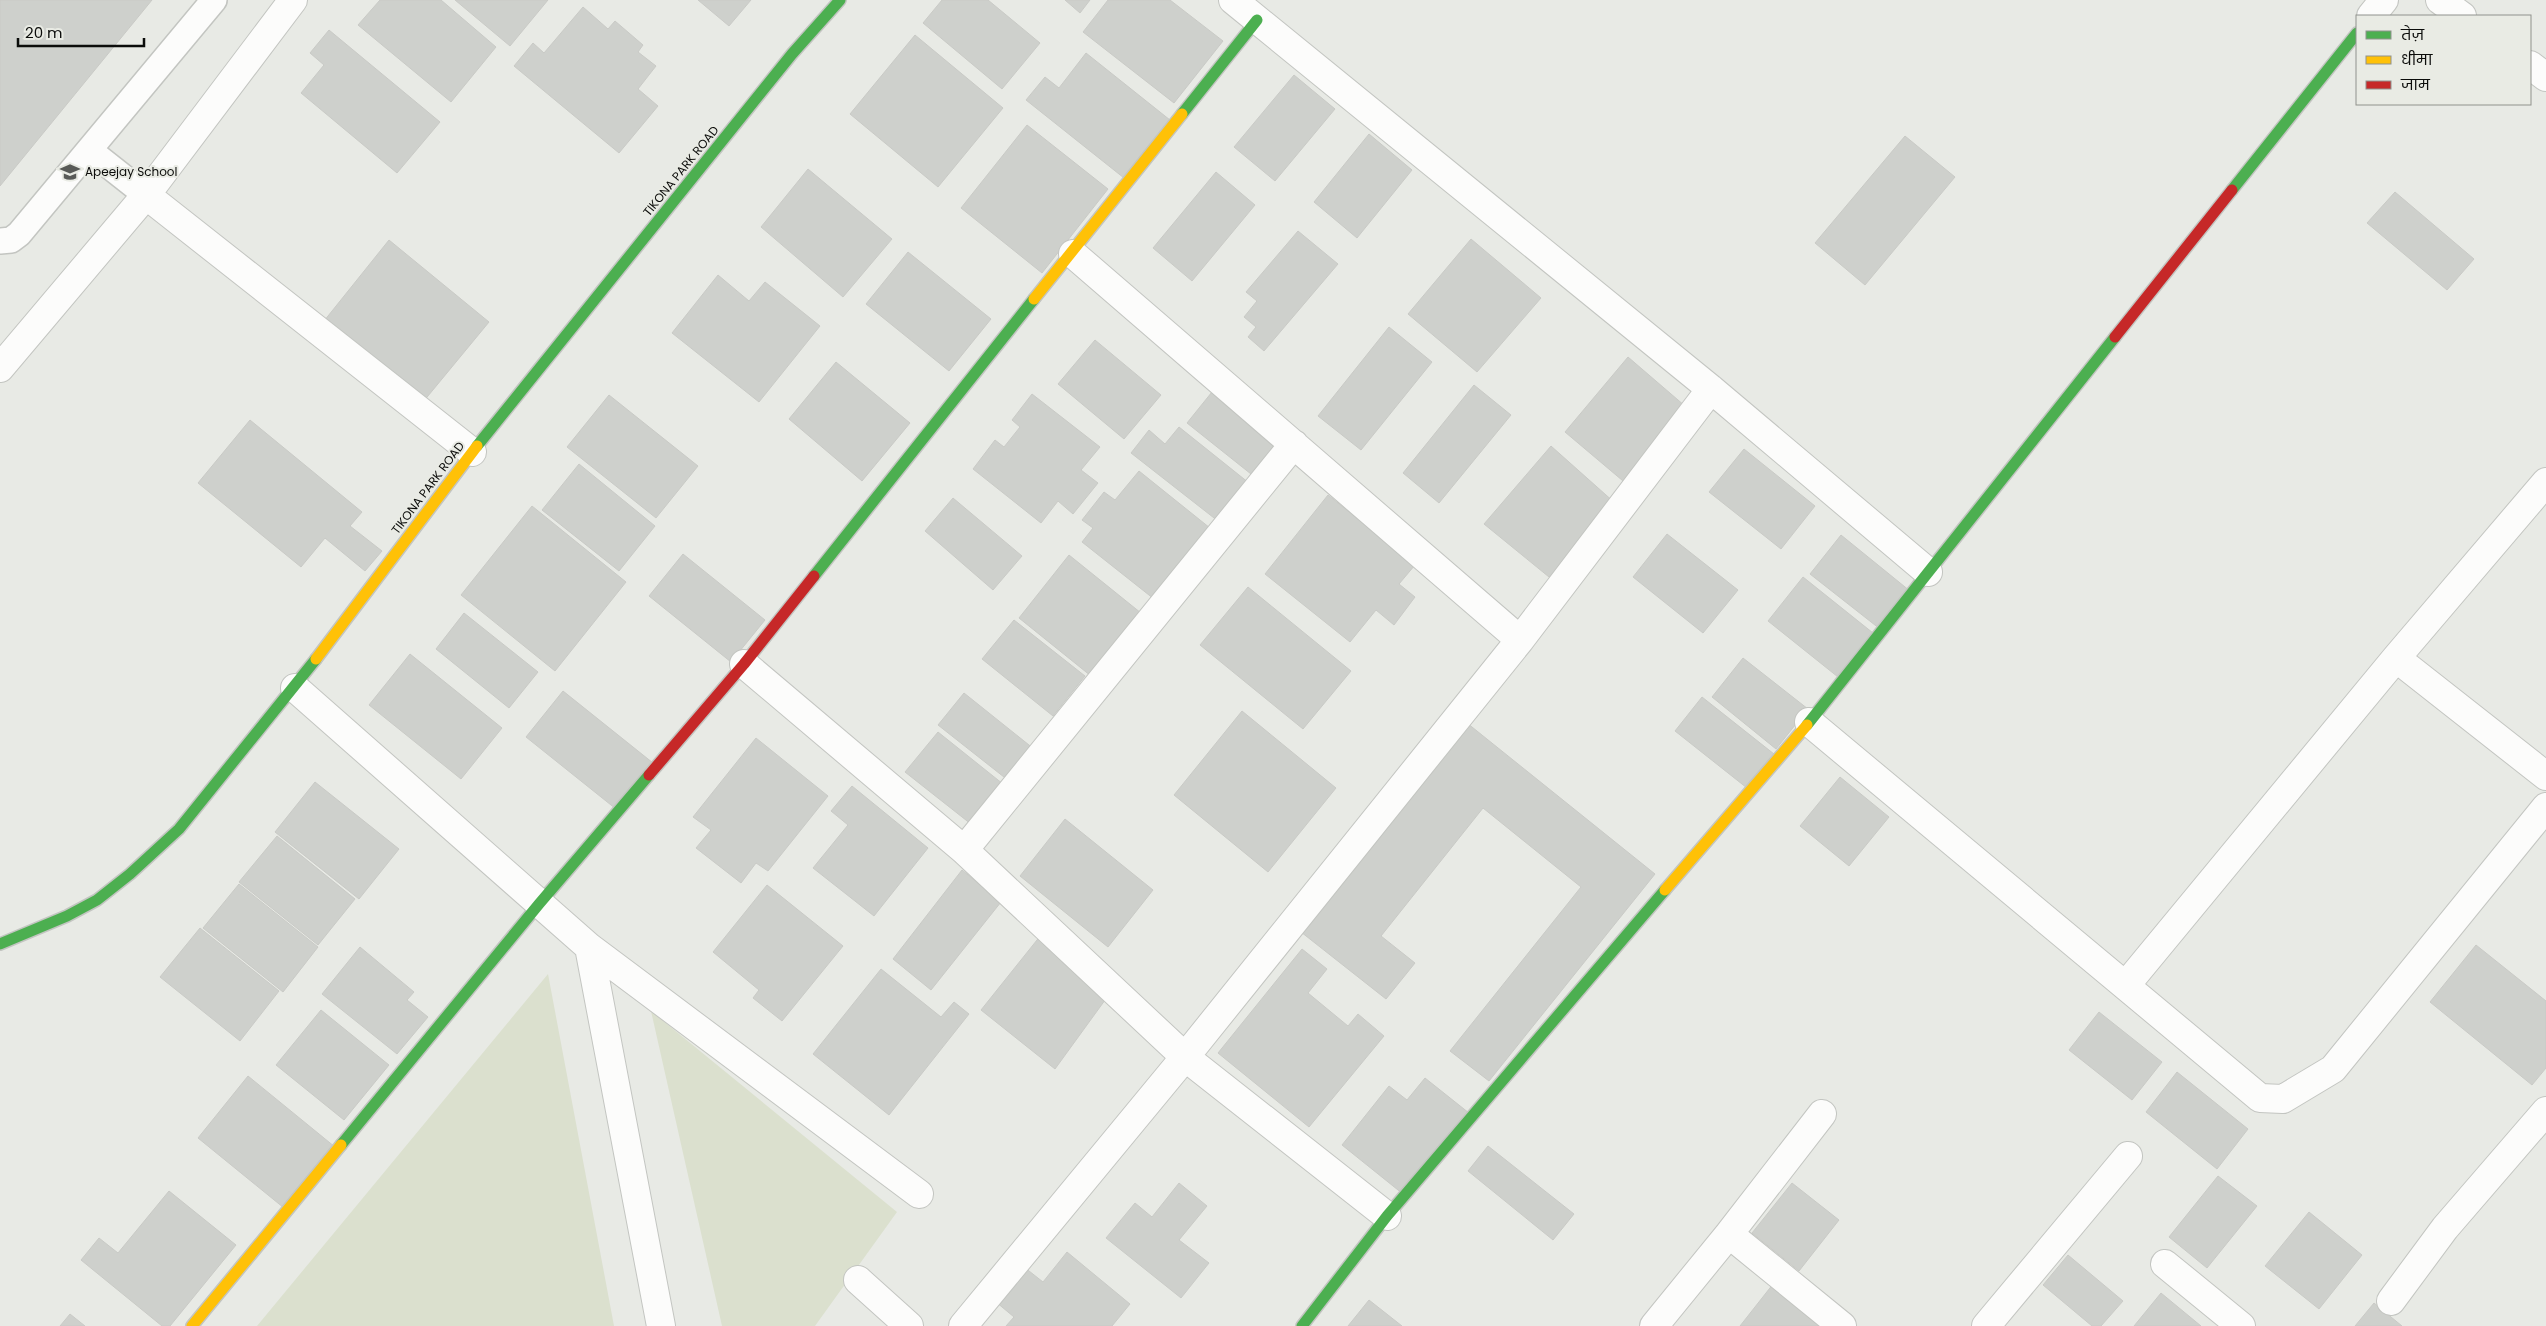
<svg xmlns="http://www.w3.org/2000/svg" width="2546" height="1326" font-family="Poppins,'Noto Sans Devanagari',sans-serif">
  <rect width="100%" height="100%" fill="#e8eae5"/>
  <path fill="#dbe0ce" d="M548 974 614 1326H257Z
    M651 1011 897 1212 815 1326H722Z"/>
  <path fill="#ced0cc" stroke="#c9cac6" d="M0 0H152L0 186Z
    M380 0H441L496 47 451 102 358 25Z
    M455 0H548L510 46Z
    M698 0H751L729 26Z
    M942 0H988L1040 43 1002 89 923 23Z
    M1065 0H1090L1080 13Z
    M1108 0H1170L1223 41 1174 103 1083 32Z
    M583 7 608 29 615 21 643 45 638 52 656 66 638 89 658 106 619 153 514 66 533 43 544 53Z
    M329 30 440 122 397 173 301 93 324 65 310 53Z
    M915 35 1003 108 938 187 850 114Z
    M1086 53 1170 120 1124 178 1026 100 1045 77 1059 88Z
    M1294 75 1335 109 1275 181 1234 147Z
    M1027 125 1108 189 1042 273 961 208Z
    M1369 134 1412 170 1357 238 1314 202Z
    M1905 136 1955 177 1865 285 1815 243Z
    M808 169 892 239 843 297 761 227Z
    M1216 172 1255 205 1192 281 1153 248Z
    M2395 192 2474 259 2447 290 2367 223Z
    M1298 231 1338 264 1264 351 1248 337 1256 327 1244 317 1257 301 1246 292Z
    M1471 239 1541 298 1477 372 1408 314Z
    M389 240 489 322 423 402 324 321Z
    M908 252 991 319 949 371 866 304Z
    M718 275 749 301 765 282 820 326 759 402 672 333Z
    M1389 327 1432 362 1361 450 1318 416Z
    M1095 340 1161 395 1124 439 1058 384Z
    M1628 357 1692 412 1629 486 1565 432Z
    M836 362 910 423 862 481 789 419Z
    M1474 385 1511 415 1439 503 1403 473Z
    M1216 387 1280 438 1251 474 1187 423Z
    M1032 394 1100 447 1081 470 1098 483 1073 514 1058 501 1041 523 973 469 995 440 1004 447 1020 427 1012 420Z
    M609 395 698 466 656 518 567 447Z
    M250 420 362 512 350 526 382 551 365 571 325 538 301 567 198 483Z
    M1179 427 1254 487 1223 525 1131 453 1149 430 1165 444Z
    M1551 446 1615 503 1549 577 1484 524Z
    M1744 449 1815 506 1781 549 1709 492Z
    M579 464 655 526 619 571 542 510Z
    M1139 471 1210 528 1154 599 1082 542 1093 528 1082 520 1104 492 1115 500Z
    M1328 495 1415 565 1399 584 1415 597 1394 625 1376 610 1350 642 1265 574Z
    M953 498 1022 556 993 590 925 531Z
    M532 506 626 582 555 671 461 595Z
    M1667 534 1738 590 1703 633 1633 577Z
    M1841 535 1910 591 1880 629 1810 574Z
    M683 554 765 620 731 662 649 596Z
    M1069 555 1141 613 1091 676 1019 618Z
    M1803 577 1873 633 1838 677 1768 621Z
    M1248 587 1351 671 1303 729 1200 645Z
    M464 613 538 672 509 708 436 649Z
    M1014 620 1085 676 1053 716 982 659Z
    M410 654 502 728 461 779 369 705Z
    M1743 658 1808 709 1776 749 1712 697Z
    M563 691 653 763 616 809 526 737Z
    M964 693 1034 749 1009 781 938 725Z
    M1702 697 1774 754 1747 788 1675 731Z
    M1242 711 1336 788 1268 872 1174 795Z
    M1467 723 1655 874 1489 1081 1450 1051 1581 887 1483 808 1381 936 1415 963 1386 999 1301 932Z
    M938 732 1008 788 976 828 905 772Z
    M756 738 828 796 768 871 756 863 741 883 696 848 711 830 693 817Z
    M1840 777 1889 817 1849 866 1800 826Z
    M315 782 399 849 359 899 275 832Z
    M852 786 928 848 874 916 813 868 848 825 831 811Z
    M1065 819 1153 890 1108 947 1020 876Z
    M277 836 355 899 318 945 239 882Z
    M962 870 1001 902 931 990 893 959Z
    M239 884 318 947 283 992 203 928Z
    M767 885 843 946 782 1021 753 998 759 990 713 952Z
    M200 928 279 991 240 1041 160 977Z
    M1041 935 1108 996 1055 1069 981 1010Z
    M2476 945 2546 1001V1068L2532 1085 2430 1002Z
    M360 947 414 992 407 1000 428 1017 397 1054 322 994Z
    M1302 949 1327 969 1308 993 1348 1026 1358 1014 1384 1036 1309 1127 1218 1053Z
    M881 969 941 1017 954 1002 969 1014 889 1115 813 1054Z
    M321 1010 389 1065 344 1120 276 1065Z
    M2099 1012 2162 1062 2132 1100 2069 1050Z
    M2177 1072 2248 1129 2217 1169 2146 1112Z
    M248 1076 335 1147 284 1208 198 1138Z
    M1425 1078 1469 1113 1403 1194 1342 1145 1389 1086 1407 1100Z
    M1488 1146 1574 1214 1553 1240 1468 1171Z
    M2218 1176 2257 1206 2207 1268 2169 1237Z
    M1179 1183 1207 1206 1179 1240 1209 1263 1181 1298 1106 1238 1135 1203 1152 1217Z
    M1792 1183 1839 1220 1799 1271 1752 1233Z
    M169 1191 236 1245 170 1326H162L81 1260 99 1238 118 1253Z
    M2309 1212 2362 1255 2319 1309 2265 1266Z
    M1067 1252 1130 1304 1112 1326H1006L1014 1317 996 1302 1024 1267 1043 1282Z
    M2068 1255 2123 1301 2101 1326H2092L2043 1285Z
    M1777 1279 1824 1317 1817 1326H1740Z
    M2161 1293 2201 1326H2134Z
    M1369 1300 1402 1326H1348Z
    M2374 1303 2402 1326H2355Z
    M70 1314 85 1326H60Z"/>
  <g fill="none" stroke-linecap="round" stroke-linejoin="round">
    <defs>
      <path id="lane" d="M89 150 146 195
        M0 241 11 240 19 234 214 0"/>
      <path id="street" d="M1233 0 1711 389 1928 572
        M2440 0 2462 16
        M2371 16 2384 0
        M2530 65 2546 77
        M146 195 472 452
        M1073 254 1520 640
        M0 368 146 195 293 0
        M2396 658 2546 776
        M744 664 964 850 1185 1057 1387 1216
        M295 688 589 947 919 1194
        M1809 722 2260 1098 2283 1099 2333 1069 2546 807
        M964 850 1294 444
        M589 947 661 1326
        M2126 985 2396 658 2546 482
        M1729 1234 1842 1326
        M2165 1264 2241 1326
        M858 1280 909 1326
        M2391 1301 2445 1228 2546 1111
        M963 1326 1185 1057 1520 640 1711 389
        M1654 1326 1729 1234 1822 1114
        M1986 1326 2128 1156"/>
      <path id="fast" d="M1182 114 1257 20
        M2232 190 2357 33
        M477 446 792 54 840 0
        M814 576 1034 299
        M1807 725 2115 337
        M0 944 67 916 97 900 130 874 179 829 316 659
        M341 1145 539 904 649 775
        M1302 1326 1387 1216 1665 890"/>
      <path id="slow" d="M1034 299 1182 114
        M316 659 477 446
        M1665 890 1807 725
        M192 1326 341 1145"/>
      <path id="jam" d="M2115 337 2232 190
        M649 775 744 664 814 576"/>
    </defs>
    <use href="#lane" stroke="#c3c5c1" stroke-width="28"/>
    <use href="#street" stroke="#c3c5c1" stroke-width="30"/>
    <use href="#fast" stroke="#c3c5c1" stroke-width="14"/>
    <use href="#slow" stroke="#c3c5c1" stroke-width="14"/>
    <use href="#jam" stroke="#c3c5c1" stroke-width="14"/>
    <use href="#lane" stroke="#fcfcfb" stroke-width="25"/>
    <use href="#street" stroke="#fcfcfb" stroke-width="28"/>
    <use href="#fast" stroke="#4caf50" stroke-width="11"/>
    <use href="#slow" stroke="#ffc107" stroke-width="11"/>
    <use href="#jam" stroke="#c62828" stroke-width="11"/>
  </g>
  <defs>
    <symbol id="school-bare" viewBox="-9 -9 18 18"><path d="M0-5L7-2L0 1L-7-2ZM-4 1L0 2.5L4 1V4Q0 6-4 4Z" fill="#585a57" stroke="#e9ebe4" stroke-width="2.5" paint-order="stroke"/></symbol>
  </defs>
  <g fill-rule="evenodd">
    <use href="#school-bare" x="56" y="158" width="28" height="28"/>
  </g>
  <g text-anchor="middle" stroke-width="4" stroke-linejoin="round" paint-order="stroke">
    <g font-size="12" fill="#0b0c0a" stroke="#e9ebe4">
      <text transform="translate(681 171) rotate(-51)" y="4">TIKONA PARK ROAD</text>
      <text transform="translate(428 488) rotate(-53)" y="4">TIKONA PARK ROAD</text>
    </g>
    <g font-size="12" fill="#0b0c0a" stroke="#e9ebe4" text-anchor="start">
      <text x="85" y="176">Apeejay School</text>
    </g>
  </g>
  <rect x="2356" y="15" width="175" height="90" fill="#e9ebe4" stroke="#90928d"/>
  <rect x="2366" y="31" width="25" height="8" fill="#4caf50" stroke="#90928d"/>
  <text x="2401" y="40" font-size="15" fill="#0b0c0a">तेज़</text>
  <rect x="2366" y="56" width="25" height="8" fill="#ffc107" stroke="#90928d"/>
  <text x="2401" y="65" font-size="15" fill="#0b0c0a">धीमा</text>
  <rect x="2366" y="81" width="25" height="8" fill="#c62828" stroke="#90928d"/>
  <text x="2401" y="90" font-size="15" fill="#0b0c0a">जाम</text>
  <path d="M18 38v8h126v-8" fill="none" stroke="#0b0c0a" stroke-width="2.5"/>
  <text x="25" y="38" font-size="15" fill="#0b0c0a" stroke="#e9ebe4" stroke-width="4" paint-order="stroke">20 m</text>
</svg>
